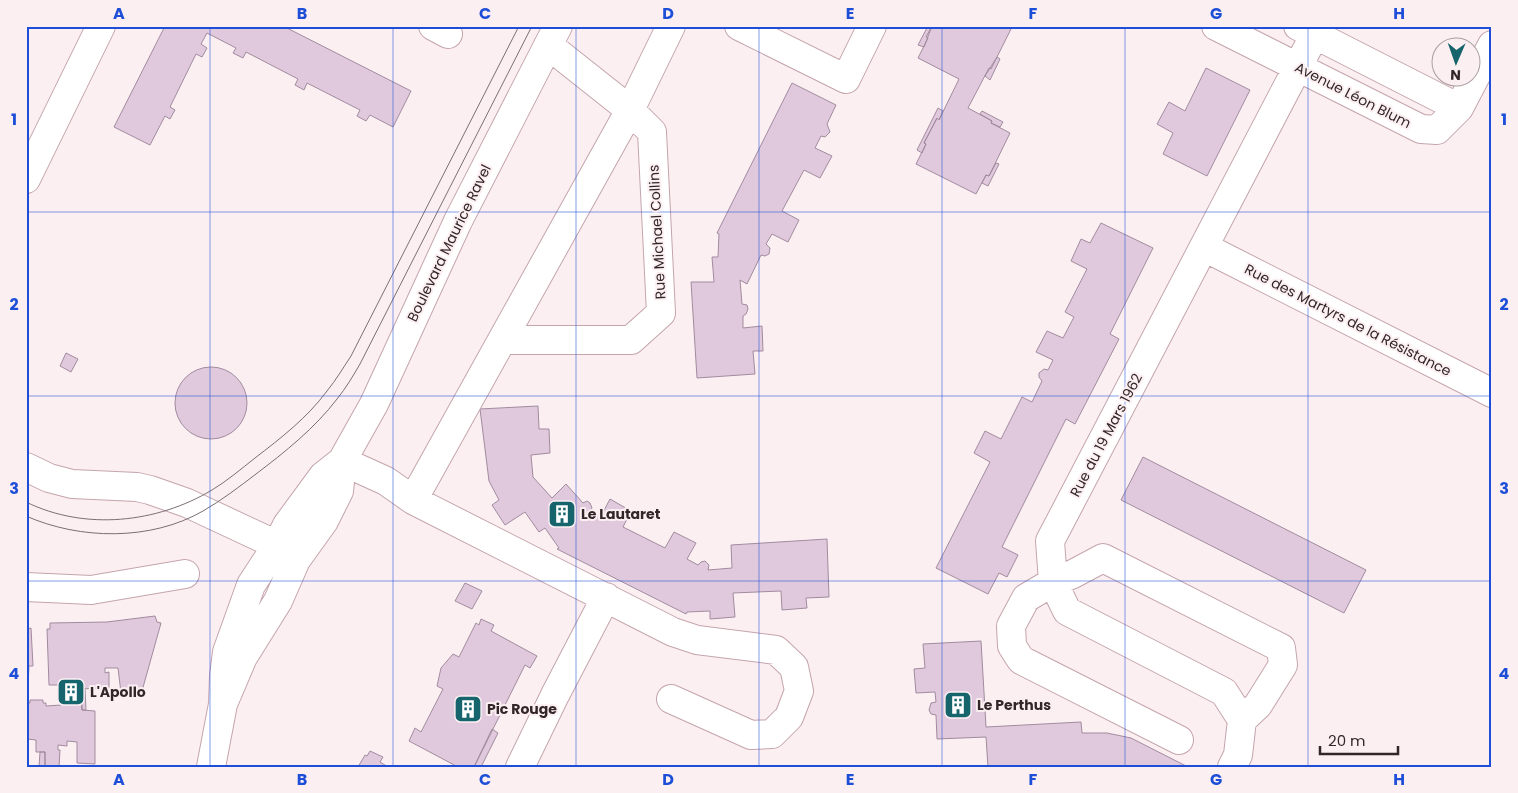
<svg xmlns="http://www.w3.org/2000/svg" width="1518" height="793" font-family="Poppins,sans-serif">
  <rect width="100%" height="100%" fill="#fceff2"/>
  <path fill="#e0c9dd" stroke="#a18b9e" d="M165 26H283L411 91 393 127 370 115 366 121 357 116 360 110 307 83 304 90 295 85 298 79 246 52 243 58 233 53 236 48 207 33 201 44 207 48 202 57 196 54 170 107 175 110 170 119 165 116 150 145 114 127Z
    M928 26H932L924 47 918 45Z
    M932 26 1012 27 991 69 989 68 968 108 992 121 991 123 1010 133 989 176 986 175 976 194 916 164 926 144 924 143 937 118 939 120 959 79 918 58 928 38 926 37Z
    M997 57 1000 59 990 80 985 76Z
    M1206 68 1250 90 1207 176 1163 154 1173 133 1157 124 1169 102 1185 111Z
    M792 83 836 105 827 124 830 132 825 137 821 136 815 148 832 156 820 178 804 170 782 211 799 220 788 242 772 234 766 244 770 248 769 254 765 256 761 255 747 284 740 280 742 304 747 305 748 309 746 314 743 316V328L762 326 763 351H753L755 374 697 378 691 282H714L712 257H718L719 234 717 233Z
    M938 108 943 111 939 120 937 118 924 143 926 144 922 153 917 150Z
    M982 111 1003 122 1000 127 991 123 992 121 980 114Z
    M996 163 999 164 988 186 982 183 986 175 989 176Z
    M1101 223 1153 248 1110 334 1119 339 1075 424 1066 419 1002 547 1018 555 1007 577 999 573 988 594 936 568 990 462 974 453 985 431 1001 439 1022 397 1032 402 1042 381 1039 377V373L1044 369 1048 370 1053 360 1036 352 1047 331 1063 338 1074 317 1065 312 1087 269 1071 261 1081 239 1090 243Z
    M66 353 78 359 71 372 60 366Z
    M175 403a36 36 0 1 1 72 0a36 36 0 1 1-72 0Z
    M538 406 539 429H549L550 453 531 455 533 477 552 498 566 484 583 503 587 501 590 503 592 508 590 511 601 516 610 499 631 511 623 527 665 548 674 532 696 543 687 559 698 565 701 562 705 561 709 565 708 570 732 568 731 545 827 539 829 597 806 598 807 608 782 610 781 591 733 593 735 617 710 619V611L687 612 686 614 557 549 559 548 545 528 539 532 525 512 505 525 492 505 499 500 489 481 480 409Z
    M1143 457 1366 570 1344 613 1121 500Z
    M465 583 482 591 472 609 455 601Z
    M155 616 157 622 161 623 142 691H138L139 695 126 696V693H121L118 668H105V673L109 672V689L100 690V688L81 689 82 710 95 711V764L77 763V742L67 741V746L58 745V750H60L59 767H45V752H36V740L27 739 26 711 27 703H30V700H43V703H46V706L61 705 60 685H49L47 629H50V623L107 622Z
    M481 619 494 625 491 631 537 656 530 668 525 665 474 767H458L409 741 415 728 421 732 443 689 437 686 441 668 453 654 459 657 476 623 479 625Z
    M26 621 27 629 31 628 33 666H29L28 684H26Z
    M981 641 986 727 1081 722 1082 733H1107L1131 738 1188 767H988L986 737 937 739 936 715 931 714 929 710 931 703 936 702 935 692 916 693 914 669 925 668 923 644Z
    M81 689H85L86 710H82Z
    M492 729 498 733 481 767H474Z
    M370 751 383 757 380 762 388 767H358L365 755 367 756Z
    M40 752H45V767H39Z"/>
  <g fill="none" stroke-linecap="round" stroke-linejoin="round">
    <defs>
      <path id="minor" d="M433 26 448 34
        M739 26 846 79 872 26
        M1216 26 1421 129 1437 130 1459 108 1492 45
        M1298 26 1459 108
        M26 179 101 26
        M1204 247 1492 393
        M502 340H631L661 313 652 132 630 110 548 45
        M342 461 386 481 413 500 673 632 697 640 776 650 794 667 799 691 789 717 772 734 751 735 671 699
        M26 467 49 478 72 484 137 487 150 490 187 503 277 545 291 556
        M413 500 630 110 671 26
        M26 587 91 590 185 574
        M223 704 243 657 278 601 296 560 324 521 339 491 342 461 374 404 458 221 558 26
        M1179 740 1021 660 1012 646 1011 626 1026 598 1053 582 1073 574 1103 558 1281 648 1283 665 1258 705 1242 720
        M211 767 223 704 224 676 227 652 251 585 277 545 287 525 323 476 342 461
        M520 767 555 695 606 597
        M1232 767 1238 755 1242 720 1224 692 1067 611 1053 582 1050 541 1315 34"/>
    </defs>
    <use href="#minor" stroke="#c4a5ac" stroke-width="30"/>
    <use href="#minor" stroke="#fff" stroke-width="28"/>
    <path stroke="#7b6f72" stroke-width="1" d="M26 502C85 531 157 523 212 490 227 481 241 469 255 458 281 438 307 418 327 391 336 380 343 368 351 356L519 26
      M26 516C80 540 151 541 203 511 222 500 239 487 256 474 285 452 315 428 337 399 346 388 353 376 360 364L532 26"/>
  </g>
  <path fill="none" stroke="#1d4ed8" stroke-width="1" stroke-opacity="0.55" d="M210 26V767M393 26V767M576 26V767M759 26V767M942 26V767M1125 26V767M1308 26V767M26 212H1492M26 396H1492M26 581H1492"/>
  <defs>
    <symbol id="building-square" viewBox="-11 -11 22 22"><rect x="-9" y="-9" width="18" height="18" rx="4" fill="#16646c" stroke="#fceff2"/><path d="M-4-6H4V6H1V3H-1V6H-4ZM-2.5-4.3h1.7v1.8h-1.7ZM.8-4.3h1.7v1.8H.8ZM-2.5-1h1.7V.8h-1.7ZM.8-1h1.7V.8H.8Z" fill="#fff"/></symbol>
  </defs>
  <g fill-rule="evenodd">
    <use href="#building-square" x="546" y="498" width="32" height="32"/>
    <use href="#building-square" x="55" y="676" width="32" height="32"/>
    <use href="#building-square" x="942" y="689" width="32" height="32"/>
    <use href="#building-square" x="452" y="693" width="32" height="32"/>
  </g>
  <g text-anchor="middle" stroke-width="4" stroke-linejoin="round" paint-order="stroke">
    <g font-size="14" fill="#322629" stroke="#fceff2">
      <text transform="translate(1353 95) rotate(27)" y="5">Avenue Léon Blum</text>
      <text transform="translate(657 232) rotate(-93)" y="5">Rue Michael Collins</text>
      <text transform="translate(449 243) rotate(-64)" y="5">Boulevard Maurice Ravel</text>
      <text transform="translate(1348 320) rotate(27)" y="5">Rue des Martyrs de la Résistance</text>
      <text transform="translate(1106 435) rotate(-62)" y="5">Rue du 19 Mars 1962</text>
    </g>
    <g font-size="14" font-weight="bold" fill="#322629" stroke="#fceff2" text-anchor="start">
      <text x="581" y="519">Le Lautaret</text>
      <text x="90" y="697">L'Apollo</text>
      <text x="977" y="710">Le Perthus</text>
      <text x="487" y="714">Pic Rouge</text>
    </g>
  </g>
  <rect width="1518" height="793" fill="none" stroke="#fceff2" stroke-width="55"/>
  <g transform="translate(1456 62) rotate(182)"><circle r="24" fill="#fceff2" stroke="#ab9fa2"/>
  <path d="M0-4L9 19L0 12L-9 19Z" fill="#16646c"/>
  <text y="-8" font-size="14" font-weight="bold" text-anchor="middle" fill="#322629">N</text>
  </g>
  <path d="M1320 746v8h78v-8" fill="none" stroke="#322629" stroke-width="2.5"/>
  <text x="1328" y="746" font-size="15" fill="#322629" stroke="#fceff2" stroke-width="4" paint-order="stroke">20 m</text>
  <rect x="28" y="28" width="1462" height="738" fill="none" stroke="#1d4ed8" stroke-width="2"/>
  <g font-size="16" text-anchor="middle" font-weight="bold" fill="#1d4ed8">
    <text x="119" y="19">A</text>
    <text x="302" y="19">B</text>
    <text x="485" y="19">C</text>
    <text x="668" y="19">D</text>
    <text x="850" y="19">E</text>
    <text x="1033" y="19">F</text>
    <text x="1216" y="19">G</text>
    <text x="1399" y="19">H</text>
    <text x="14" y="125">1</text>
    <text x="1504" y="125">1</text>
    <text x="14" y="310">2</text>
    <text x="1504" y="310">2</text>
    <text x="14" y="494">3</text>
    <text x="1504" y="494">3</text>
    <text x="14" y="679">4</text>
    <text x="1504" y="679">4</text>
    <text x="119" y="785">A</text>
    <text x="302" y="785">B</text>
    <text x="485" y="785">C</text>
    <text x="668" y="785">D</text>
    <text x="850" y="785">E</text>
    <text x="1033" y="785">F</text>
    <text x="1216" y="785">G</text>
    <text x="1399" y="785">H</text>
  </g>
</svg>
